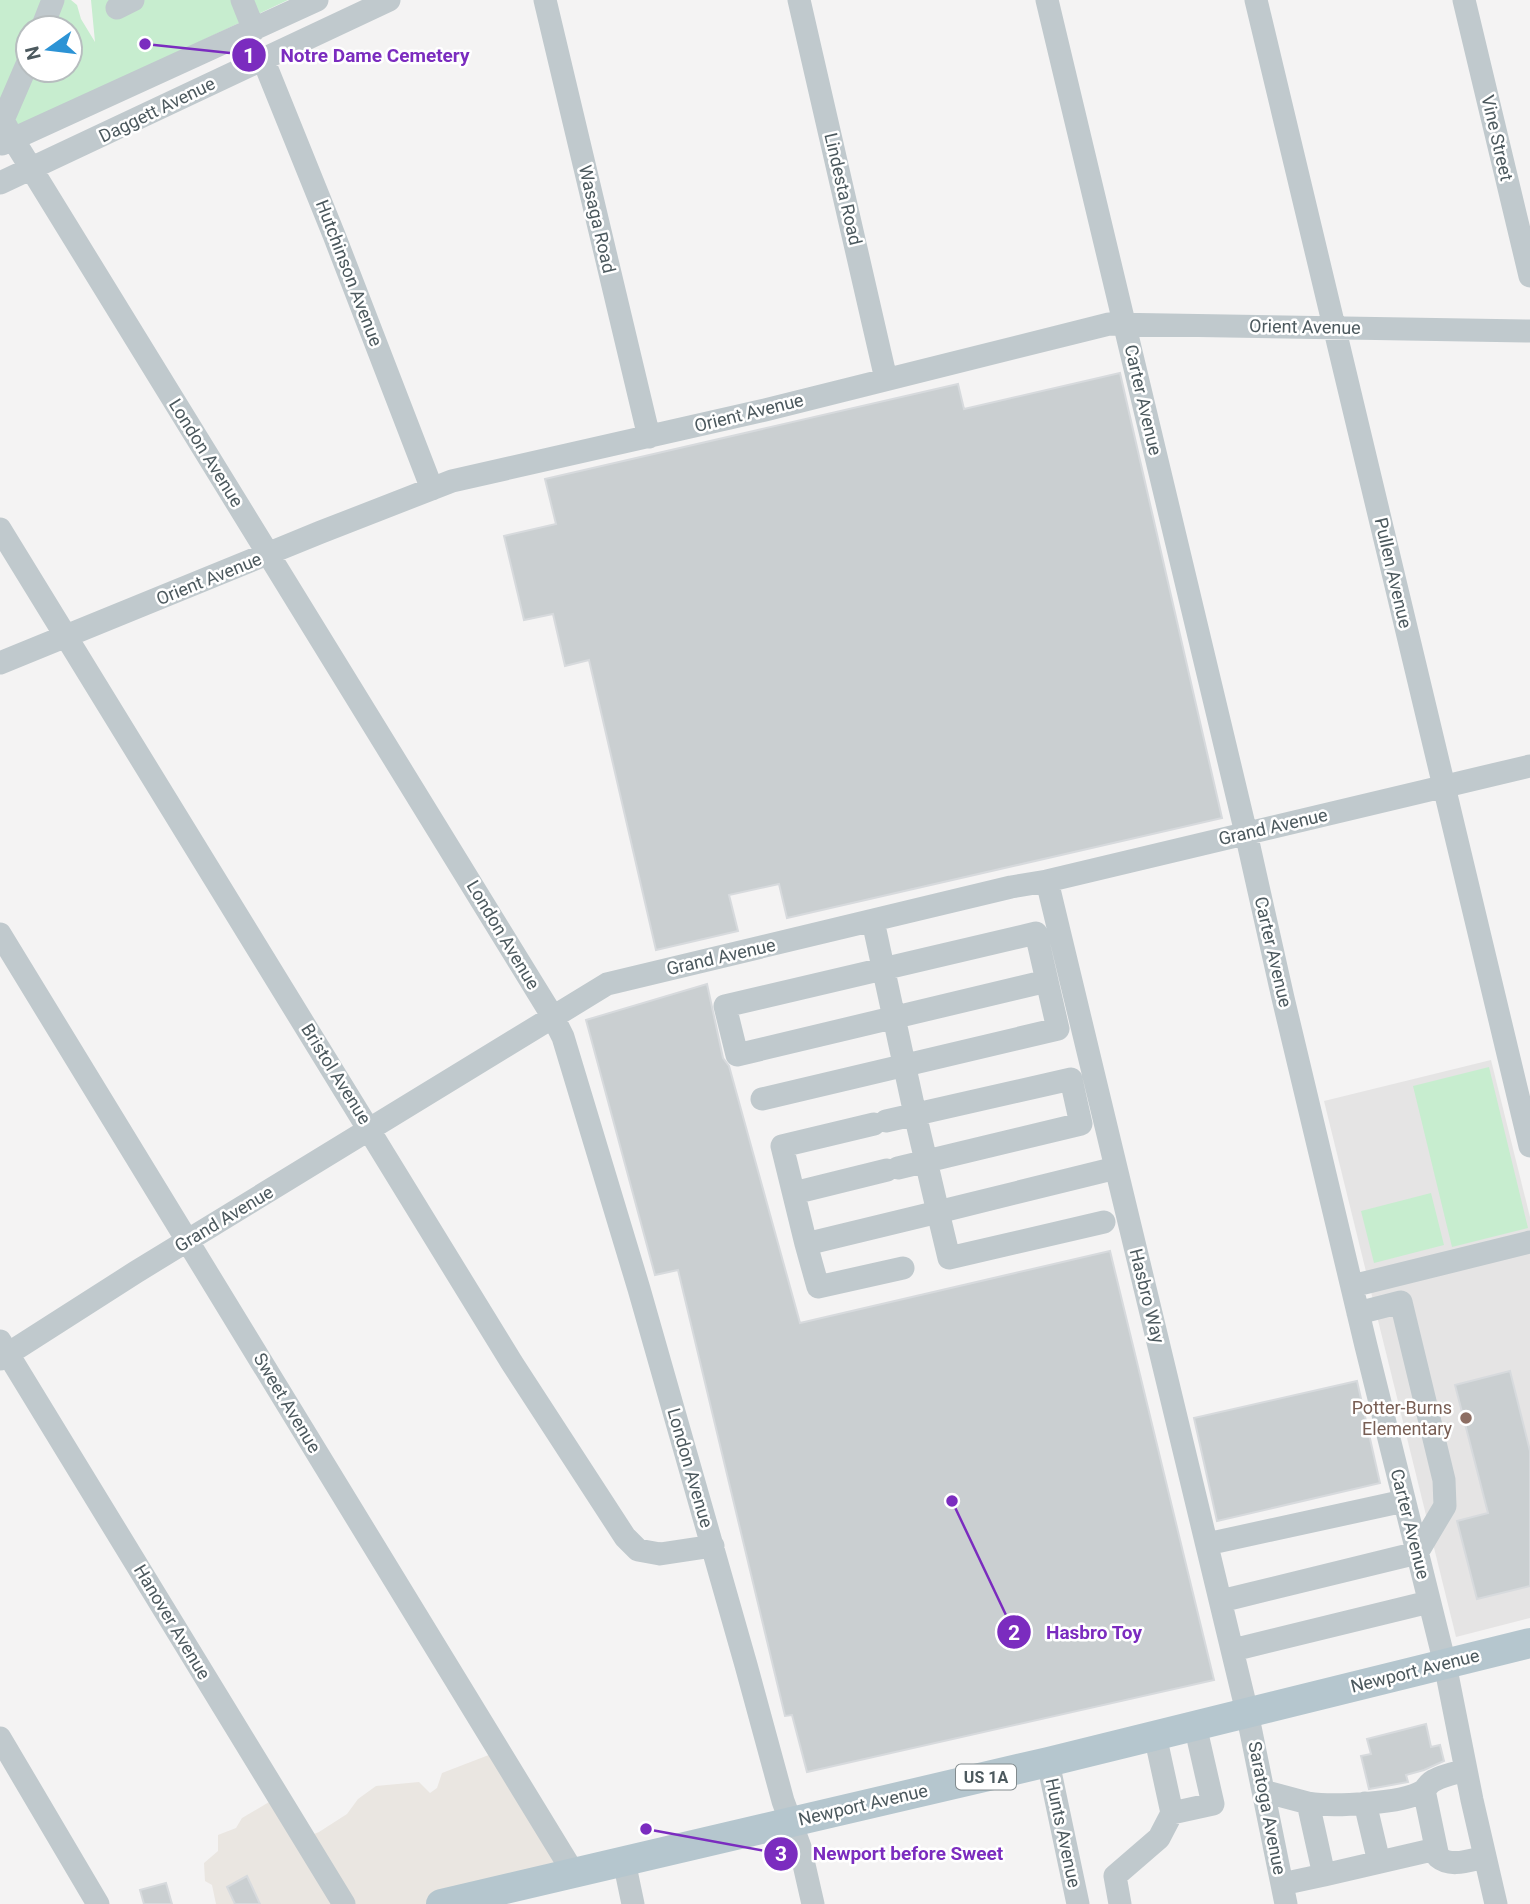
<svg xmlns="http://www.w3.org/2000/svg" width="1530" height="1904" font-family="Roboto,sans-serif">
  <rect width="100%" height="100%" fill="#f4f3f3"/>
  <path fill="#eae6e1" d="M507 1748 569 1872 434 1904H216L212 1885 205 1881 204 1863 218 1851V1835L236 1828 242 1818 286 1792 314 1834 319 1832 347 1814 358 1799 376 1786 419 1782 430 1793 437 1788 442 1773Z"/>
  <path fill="#e5e4e4" d="M1491 1060 1530 1217V1618L1456 1637 1324 1101Z"/>
  <path fill="#c7edcf" fill-rule="evenodd" d="M0 0H71L77 5 81 19 95 42 91 0H288L108 85 0 147ZM28 28H70V70H28Z
    M1489 1067 1528 1228 1452 1247 1413 1086Z
    M1431 1193 1444 1245 1374 1263 1361 1211Z"/>
  <path fill="#cacfd1" stroke="#d7dadd" stroke-width="2" d="M1120 373 1222 818 787 918 779 884 729 895 738 931 656 950 589 660 565 666 553 614 524 620 504 536 556 524 545 479 958 384 964 409Z
    M707 984 723 1058 729 1066 800 1323 1110 1251 1214 1680 807 1772 792 1715 785 1716 678 1270 655 1275 586 1020Z
    M1510 1371 1530 1451V1586L1477 1599 1457 1521 1488 1513 1455 1385Z
    M1357 1381 1380 1483 1217 1521 1194 1418Z
    M1426 1724 1431 1747 1440 1745 1444 1761 1424 1770 1406 1775 1408 1782 1369 1789 1361 1756 1371 1754 1367 1739Z
    M247 1876 260 1904H235L227 1887Z
    M166 1883 172 1904H144L140 1890Z"/>
  <g fill="none" stroke-linecap="round" stroke-linejoin="round">
    <path stroke="#c0c9cd" stroke-width="23" d="M242 0 254 30
      M545 0 649 437
      M799 0 886 379
      M1047 0 1246 833 1283 998 1366 1346 1445 1664 1472 1800 1496 1904
      M1256 0 1530 1146
      M1464 0 1530 276
      M117 8 133 0
      M42 28 53 0
      M263 59 334 235 432 489
      M28 62 3 120 13 139 553 1017 563 1037 639 1289 746 1665 783 1801 800 1847 813 1904
      M2 144 317 0
      M0 183 389 0
      M0 529 512 1363 625 1537 638 1550 660 1554 713 1546
      M0 663 321 532 452 481 765 410 1109 324 1530 331
      M1047 881 1247 1712 1286 1904
      M873 921 915 1114 938 1212 1116 1168
      M0 934 573 1872
      M762 1099 1058 1029 1047 981 737 1055 725 1006 1036 933 1047 981
      M886 1121 1071 1079 1081 1124 898 1168
      M794 1193 887 1170
      M806 1244 782 1146 874 1124
      M903 1268 818 1287 806 1244 938 1212 949 1258 1104 1222
      M1352 1286 1530 1242
      M0 1341 344 1904
      M0 1359 136 1272 607 984 1011 887 1047 881 1530 766
      M1207 1544 1404 1501
      M1221 1601 1417 1553 1445 1506 1444 1480 1401 1302 1358 1313
      M1233 1650 1429 1602
      M1155 1735 1172 1813 1213 1804 1195 1725
      M0 1738 98 1904
      M1048 1762 1078 1904
      M1424 1790 1438 1857C1451 1868 1470 1860 1485 1857
      M1263 1791 1308 1803
      M1365 1803 1379 1862
      M1436 1849 1324 1875 1308 1803C1332 1807 1402 1804 1423 1791 1427 1788 1429 1782 1435 1780 1444 1775 1456 1773 1466 1770
      M624 1861 633 1904
      M1282 1884 1324 1875
      M1120 1904 1115 1876 1159 1838 1172 1813"/>
    <path stroke="#b5c6ce" stroke-width="30" d="M441 1904 1048 1762 1530 1643"/>
  </g>
  <circle fill="#8d6e63" stroke="#fff" stroke-width="2.5" cx="1466" cy="1418" r="7"/>
  <g text-anchor="middle" stroke-width="5" stroke-linejoin="round" paint-order="stroke">
    <rect fill="#fff" stroke="#828b8e" stroke-width="2" x="956" y="1764.5" width="60" height="25" rx="5"/>
    <g font-size="16" font-weight="bold" fill="#4c595e">
      <text x="986" y="1783">US 1A</text>
    </g>
    <g font-size="18" fill="#4c595e" stroke="#fff">
      <text transform="translate(157 110) rotate(-26)" y="6">Daggett Avenue</text>
      <text transform="translate(1497 138) rotate(77)" y="6">Vine Street</text>
      <text transform="translate(843 189) rotate(77)" y="6">Lindesta Road</text>
      <text transform="translate(597 219) rotate(77)" y="6">Wasaga Road</text>
      <text transform="translate(349 273) rotate(69)" y="6">Hutchinson Avenue</text>
      <text transform="translate(1305 327) rotate(1)" y="6">Orient Avenue</text>
      <text transform="translate(1143 400) rotate(77)" y="6">Carter Avenue</text>
      <text transform="translate(749 413) rotate(-14)" y="6">Orient Avenue</text>
      <text transform="translate(206 453) rotate(58)" y="6">London Avenue</text>
      <text transform="translate(1393 573) rotate(77)" y="6">Pullen Avenue</text>
      <text transform="translate(209 579) rotate(-22)" y="6">Orient Avenue</text>
      <text transform="translate(1273 827) rotate(-13)" y="6">Grand Avenue</text>
      <text transform="translate(503 935) rotate(59)" y="6">London Avenue</text>
      <text transform="translate(1273 952) rotate(77)" y="6">Carter Avenue</text>
      <text transform="translate(721 957) rotate(-13)" y="6">Grand Avenue</text>
      <text transform="translate(336 1074) rotate(58)" y="6">Bristol Avenue</text>
      <text transform="translate(224 1219) rotate(-31)" y="6">Grand Avenue</text>
      <text transform="translate(1147 1296) rotate(76)" y="6">Hasbro Way</text>
      <text transform="translate(287 1403) rotate(59)" y="6">Sweet Avenue</text>
      <text transform="translate(690 1468) rotate(74)" y="6">London Avenue</text>
      <text transform="translate(1410 1524) rotate(76)" y="6">Carter Avenue</text>
      <text transform="translate(172 1622) rotate(59)" y="6">Hanover Avenue</text>
      <text transform="translate(1415 1671) rotate(-14)" y="6">Newport Avenue</text>
      <text transform="translate(863 1805) rotate(-13)" y="6">Newport Avenue</text>
      <text transform="translate(1267 1808) rotate(79)" y="6">Saratoga Avenue</text>
      <text transform="translate(1063 1833) rotate(78)" y="6">Hunts Avenue</text>
    </g>
    <g font-size="18" fill="#785e54" stroke="#fff" text-anchor="end">
      <text x="1452" y="1414">Potter-Burns<tspan x="1452" dy="21">Elementary</tspan></text>
    </g>
  </g>
  <path fill="none" stroke="#7b2cbf" stroke-width="2.5" d="M145 44L249 55M952 1501L1014 1632M646 1829L781 1854"/>
  <g fill="#7b2cbf" stroke="#fff" stroke-width="2.5">
    <circle cx="145" cy="44" r="7"/>
    <circle cx="952" cy="1501" r="7"/>
    <circle cx="646" cy="1829" r="7"/>
    <circle cx="249" cy="55" r="18"/>
    <circle cx="1014" cy="1632" r="18"/>
    <circle cx="781" cy="1854" r="18"/>
  </g>
  <g font-size="21" text-anchor="middle" font-weight="bold" fill="#fff">
    <text x="249" y="63">1</text>
    <text x="1014" y="1640">2</text>
    <text x="781" y="1861">3</text>
  </g>
  <g font-size="19" text-anchor="middle" font-weight="bold" fill="#7b2cbf" stroke="#fff" stroke-width="5" stroke-linejoin="round" paint-order="stroke">
    <text x="375" y="62">Notre Dame Cemetery</text>
    <text x="1094" y="1639">Hasbro Toy</text>
    <text x="908" y="1860">Newport before Sweet</text>
  </g>
  <g transform="translate(49 49) rotate(256)"><circle r="33" fill="#ffffff" stroke="#b7bdbf" stroke-width="2"/>
  <path d="M0-5L12 26L0 18L-12 26Z" fill="#2c93d5"/>
  <text y="-10" font-size="19" font-weight="bold" text-anchor="middle" fill="#4c595e">N</text>
  </g>
</svg>
